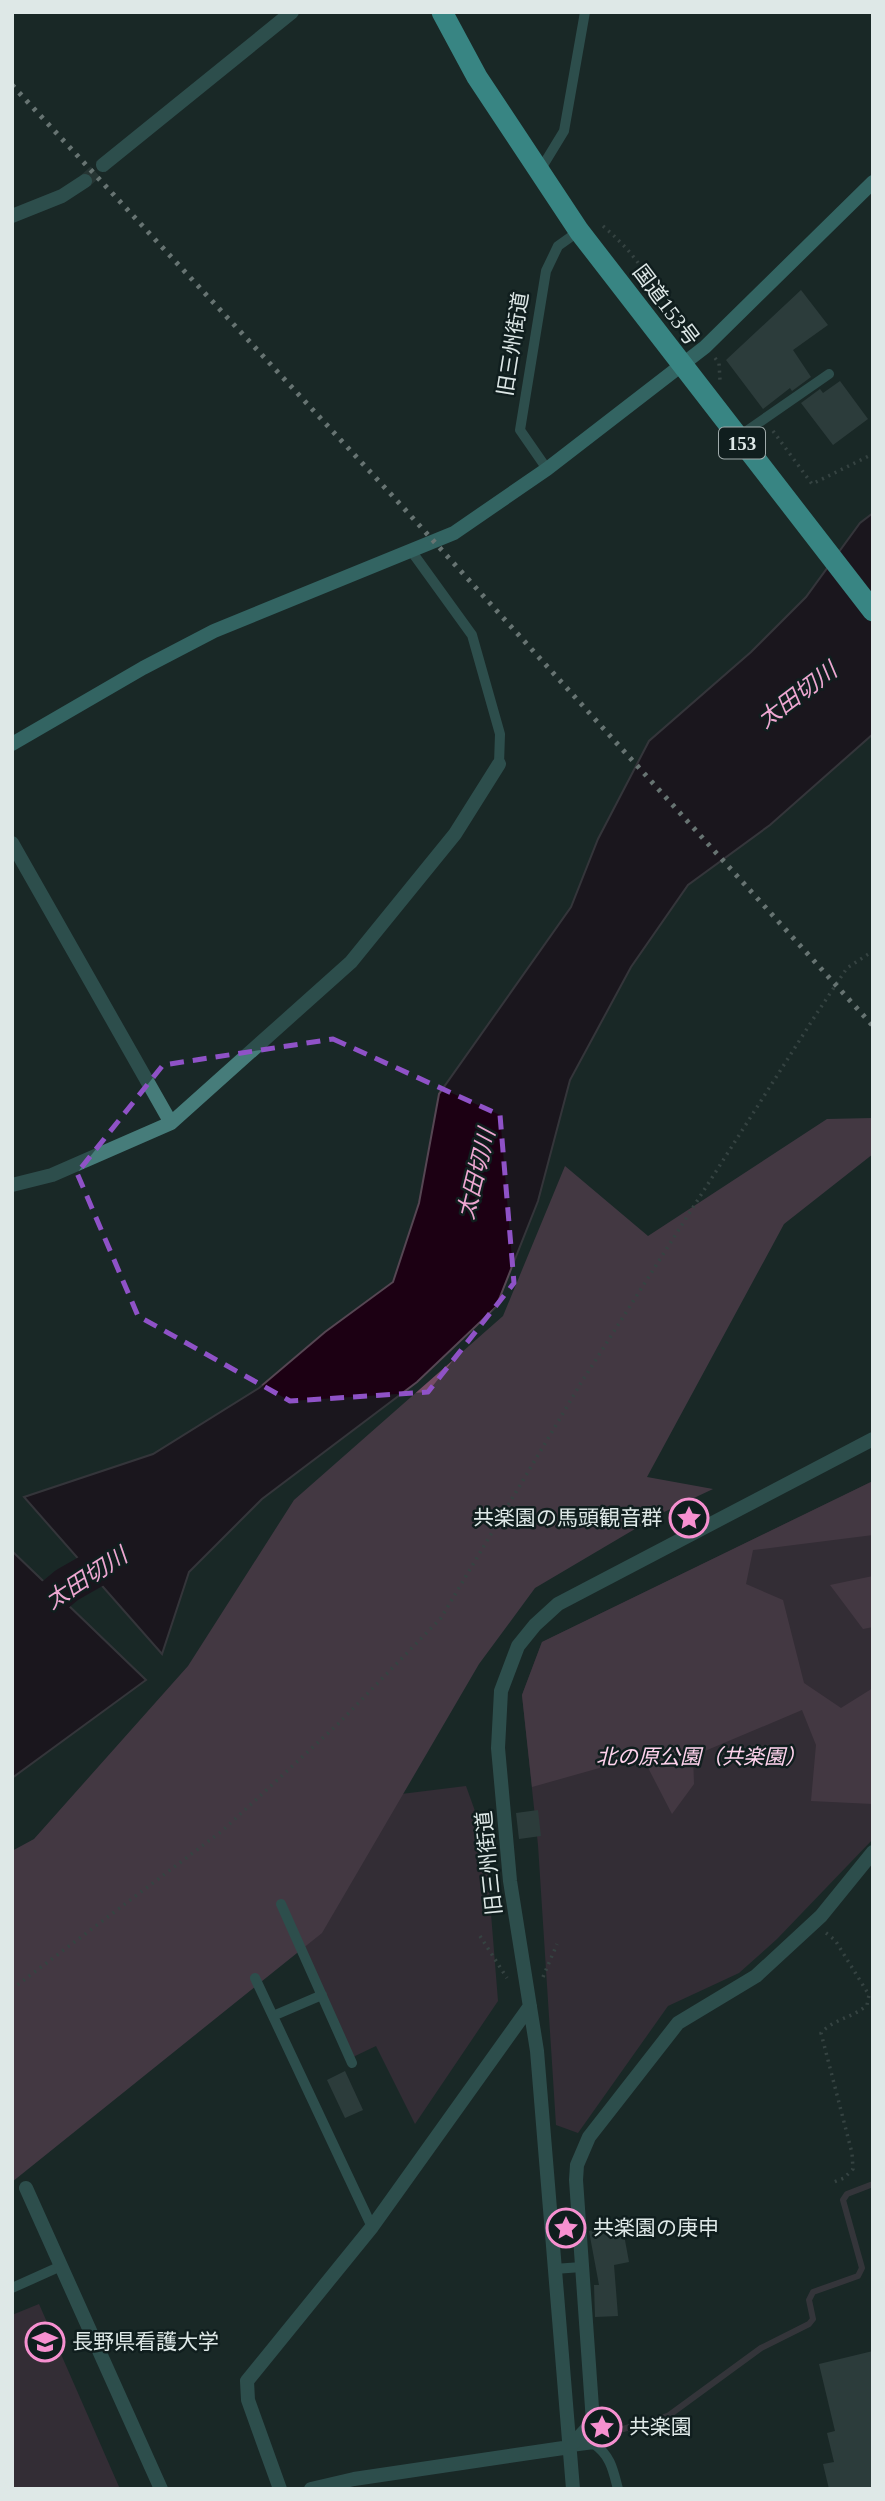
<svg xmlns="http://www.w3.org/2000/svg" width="885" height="2501" font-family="'Times New Roman','Noto Sans JP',serif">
  <rect width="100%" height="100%" fill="#192827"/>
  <path fill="#533347" d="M873 1481V1839L777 1939 739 1973 668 2006 578 2133 556 2125 538 1845 522 1695 542 1642Z
    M466 1786 485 1839 498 2001 415 2124 376 2046 353 2057 279 1897 369 1798Z
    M39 2304 120 2489H12V2315Z"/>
  <path fill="#764c65" d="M873 1118V1154L784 1224 647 1477 713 1489 662 1513 535 1588 479 1664 322 1933 12 2182V1851L34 1839 188 1666 294 1500 503 1316 565 1166 648 1236 827 1119Z
    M873 1481V1535L753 1550 746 1584 783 1600 804 1683 841 1708 873 1688V1804L811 1801 816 1745 802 1710 693 1756 694 1784 672 1814 642 1756 532 1787 522 1695 542 1642Z
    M873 1576V1627L863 1629 830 1585Z"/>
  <path fill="#1c0013" stroke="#564653" stroke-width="2" d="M873 513V734L770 825 688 885 631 967 570 1080 538 1201 496 1307 417 1382 262 1499 189 1572 162 1654 24 1497 153 1454 259 1388 325 1332 393 1282 419 1203 439 1094 571 907 598 839 649 741 751 652 806 597 860 523Z
    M12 1551 146 1680 12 1778Z"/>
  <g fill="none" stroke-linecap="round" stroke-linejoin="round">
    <path stroke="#564653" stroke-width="6" d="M623 2429 668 2416 761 2348 809 2324 813 2319 809 2300 813 2292 858 2276 862 2268 843 2200 847 2194 873 2184"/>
    <path stroke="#1c0013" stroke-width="37" d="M12 1631 67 1585 132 1548"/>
  </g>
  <path fill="#445454" d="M801 290 828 325 793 350 811 377 792 391 790 388 763 409 726 360Z
    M840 381 868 419 833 445 801 403 820 389 823 393Z
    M538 1810 541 1836 519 1839 516 1813Z
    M345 2071 363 2110 345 2118 327 2080Z
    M622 2224 629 2262 614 2265 618 2316 595 2317 594 2285H599L589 2231Z
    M873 2351V2489H829L823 2464 834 2462 827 2433 835 2431 819 2364Z"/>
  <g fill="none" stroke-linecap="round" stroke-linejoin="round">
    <path stroke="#374544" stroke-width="14" stroke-dasharray="14 7" stroke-linecap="butt" d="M85 181 103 165"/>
    <path stroke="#576463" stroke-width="3.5" stroke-dasharray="2 5" stroke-linecap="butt" d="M603 226C626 246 644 266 656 294
      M677 323 694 334
      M715 358 719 363 720 380
      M773 431 812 484 873 454
      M826 1933 835 1940 869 1995 867 2005C853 2018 835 2018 821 2033L852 2153 853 2169 844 2178 831 2183
      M480 1936 507 1978
      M543 1977 557 1944
      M12 1989 222 1831 339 1723 441 1618 581 1383 817 1013 847 968 873 951"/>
    <path stroke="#467c7a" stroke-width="10" d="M539 172 564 131 585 12
      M738 437 829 374
      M547 469 520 430 546 271 558 246 579 231
      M412 552 472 635 500 734 499 764
      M281 1904 352 2063
      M255 1978 372 2227
      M273 2016 322 1995
      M554 2269 582 2267
      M12 2288 61 2266
      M571 2447 594 2444C611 2456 613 2470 618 2489"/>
    <path stroke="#467c7a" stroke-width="14" d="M103 165 292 12
      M12 216 62 196 85 181
      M12 843 171 1123
      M12 1185 52 1175 171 1123 351 962 455 834 499 764
      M26 2188 161 2489
      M280 2489 248 2400 247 2381 372 2227 530 2006
      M311 2489 354 2479 570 2447 593 2422 576 2180 577 2165 589 2137 678 2023 756 1976 821 1916 873 1852
      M573 2489 537 2051 510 1881 498 1748 501 1691 518 1646 535 1625 558 1604 873 1439"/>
    <path stroke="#52adab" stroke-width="14" d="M12 744 143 668 214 631 454 533 547 469 705 347 873 182"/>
    <path stroke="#5ef7f3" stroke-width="21" d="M442 12 477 77 579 231 873 611"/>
    <path stroke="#c6d0cf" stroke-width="5" stroke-dasharray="3.5 7" stroke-linecap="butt" d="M12 85 400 504 873 1026"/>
  </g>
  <path d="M0 0H885V2501H0ZM333 1039 500 1115 514 1283 428 1392 290 1401 138 1316 77 1173 163 1065Z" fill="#192827" fill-opacity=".55" fill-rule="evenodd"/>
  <path fill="none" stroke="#8f52c7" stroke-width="5" stroke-dasharray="14 9" stroke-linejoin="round" d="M333 1039 500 1115 514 1283 428 1392 290 1401 138 1316 77 1173 163 1065Z"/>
  <defs>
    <symbol id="sight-ring" viewBox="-11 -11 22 22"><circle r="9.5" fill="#101e1e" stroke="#f690d0" stroke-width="1.5"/><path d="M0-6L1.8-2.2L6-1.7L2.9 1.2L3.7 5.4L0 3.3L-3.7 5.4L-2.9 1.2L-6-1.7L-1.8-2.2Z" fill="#f690d0"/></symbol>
    <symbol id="university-ring" viewBox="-11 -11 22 22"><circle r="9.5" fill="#101e1e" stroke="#f690d0" stroke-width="1.5"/><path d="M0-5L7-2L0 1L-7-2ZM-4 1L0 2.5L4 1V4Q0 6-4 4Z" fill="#f690d0"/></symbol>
  </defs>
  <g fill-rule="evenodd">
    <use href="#sight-ring" x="667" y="1496" width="44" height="44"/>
    <use href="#sight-ring" x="544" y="2206" width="44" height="44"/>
    <use href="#university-ring" x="23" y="2320" width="44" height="44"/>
    <use href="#sight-ring" x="580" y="2405" width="44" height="44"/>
  </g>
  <g text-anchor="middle" stroke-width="5" stroke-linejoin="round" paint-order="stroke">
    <rect fill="#101e1e" stroke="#a0abab" stroke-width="2" x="719" y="427.5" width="46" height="31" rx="5"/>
    <g font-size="19" font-weight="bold" fill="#dee8e7">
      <text x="742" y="450">153</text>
    </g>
    <g font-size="21" fill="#dee8e7" stroke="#101e1e">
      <text transform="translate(666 305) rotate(53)" y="7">国道153号</text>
      <text transform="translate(513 344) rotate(-81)" y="7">旧三州街道</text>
      <text transform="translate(489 1863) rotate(-96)" y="7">旧三州街道</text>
    </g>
    <g font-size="21" fill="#dee8e7" stroke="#101e1e" text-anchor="start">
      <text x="662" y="1525" text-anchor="end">共楽園の馬頭観音群</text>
      <text x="593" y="2235">共楽園の庚申</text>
      <text x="72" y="2349">長野県看護大学</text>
      <text x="629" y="2434">共楽園</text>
    </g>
    <g font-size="21" font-style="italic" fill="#ffd3ed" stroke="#101e1e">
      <text x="701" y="1764">北の原公園（共楽園）</text>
    </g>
    <g font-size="23" font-style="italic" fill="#eda7d1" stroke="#101e1e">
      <text transform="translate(797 695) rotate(-37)" y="8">太田切川</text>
      <text transform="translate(476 1174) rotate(-76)" y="8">太田切川</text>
      <text transform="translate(86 1578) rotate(-33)" y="8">太田切川</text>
    </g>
  </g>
  <rect width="885" height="2501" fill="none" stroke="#dee8e7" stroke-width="28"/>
</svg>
